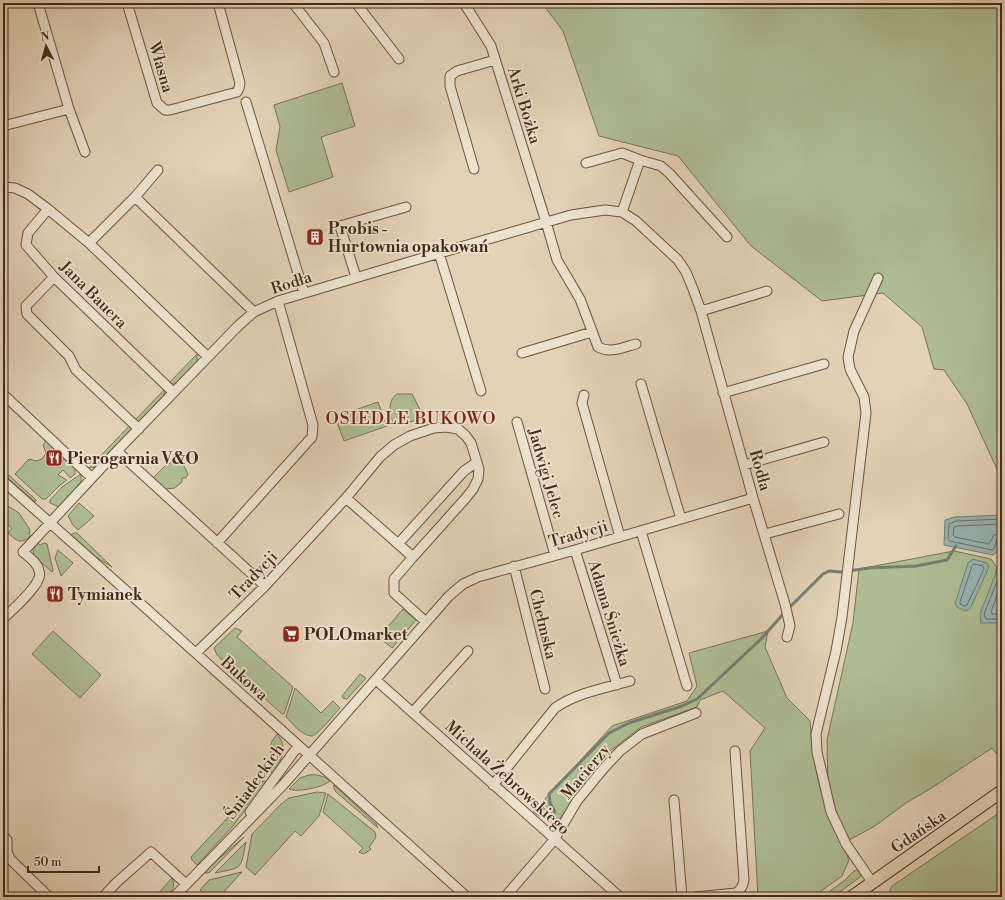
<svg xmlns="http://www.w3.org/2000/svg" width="1005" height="900" font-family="'Libre Bodoni',serif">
  <rect width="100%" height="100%" fill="#e3d2b6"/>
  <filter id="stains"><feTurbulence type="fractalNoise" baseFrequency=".005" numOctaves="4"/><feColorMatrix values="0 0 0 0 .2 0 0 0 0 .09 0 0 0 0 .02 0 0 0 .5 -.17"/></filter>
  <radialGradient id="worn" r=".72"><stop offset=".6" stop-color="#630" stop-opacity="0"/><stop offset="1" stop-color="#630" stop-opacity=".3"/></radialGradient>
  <path fill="#aebd93" stroke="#7a7355" d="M542 3H1002V480L967 404 944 370 934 369 922 327 883 293 822 301 751 246 678 156 599 136 563 31Z
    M342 83 355 126 321 137 333 177 289 192 276 150 280 127 274 105Z
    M197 354V361L177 382 173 384 169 383Z
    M165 389 164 395 139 422 134 421Z
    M397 394H412L425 419 393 425C391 414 386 402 397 394Z
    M378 402 387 426 344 441 335 417Z
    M131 424 132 429 96 467 89 468Z
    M46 441 59 452 54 454 50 459 58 466 65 458 75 467V474L70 478 63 470 58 475 67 480 60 485 46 499H42L15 474 29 459 36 461 42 459 46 453 43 445Z
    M176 458 184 466 188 474 186 478H182V482L175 488 165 489 152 479 168 463 169 464Z
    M3 470 34 498 36 500 35 502 3 474Z
    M81 474V482L59 507 50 503V500L62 487Z
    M3 503 19 513 30 530 29 534 31 536C20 545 17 541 8 533L12 528 3 520Z
    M79 503 94 516 78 530 73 525 68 516Z
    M74 533H77L112 567 96 557 71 535Z
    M38 543 40 545 44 543 47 544 53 570 52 572 34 556 33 549Z
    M58 550 73 563 61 576 55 558Z
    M954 551 991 559 997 568 985 618 1002 621V761L992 748 930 789 906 803 875 826 851 839H846L828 793 827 740 853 623 859 569Z
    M403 609 416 620 392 648 379 637Z
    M235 628 242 631 237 637 293 687 284 714H282L217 655 214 648Z
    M53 631 101 675 80 698 32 654Z
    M768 631 765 647 787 698 810 721 812 748 819 784 828 813 849 860 842 876 813 897H758L750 751 765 728 723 691 700 700 697 707 641 727 610 751 555 825 533 812 612 726 687 701 697 686 689 653Z
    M360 674 366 678 347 699 343 698 342 696Z
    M295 688 321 713 333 701 340 708C335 713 317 737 311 736 301 735 292 723 286 717Z
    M277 734C289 748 281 761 272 774L270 769 271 743Z
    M309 775C317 774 324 776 330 781 324 787 297 793 289 789L300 778Z
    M264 781 267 782 232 827 197 865 192 860 191 857 261 782Z
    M334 785 376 824 378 828 336 792 334 789Z
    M317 792 326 793 319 816 301 836 295 831 255 875 246 867 252 834 281 804 289 798Z
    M328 794 375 832 376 837 369 847 371 849 364 854 359 852 363 848 323 812Z
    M1002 811V897H887L892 886Z
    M244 837 209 873H205L204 872 209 867Z
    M246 842C240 870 244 867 215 873Z
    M857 870 861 873 860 877 833 897H822L845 880 854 871Z
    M242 872 219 897H207L200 890 209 880Z
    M172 878C176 887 172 891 166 897H155Z"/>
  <path fill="#97b6b5" stroke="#767e76" d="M1002 515V536L997 552 993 555 944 545 945 520 955 517Z
    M1002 557V623H981L980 614Z
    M973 559 987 563 989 567 970 609 965 611 957 607 955 604 968 563Z"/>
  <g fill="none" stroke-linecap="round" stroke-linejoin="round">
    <path stroke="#6e7066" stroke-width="1" d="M1002 519 956 521 949 524 948 539 950 541 992 550 994 549 997 539 1002 538
      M1002 524 957 526 954 527 953 535 955 537 989 544 994 535 1002 533
      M974 564 983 566 984 569 967 605 965 606 960 604V602L972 566Z
      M1002 569 984 614 986 619H1002
      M1002 582 991 612 992 614H1002"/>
    <path stroke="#767e76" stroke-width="3" d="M789 608 823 574 829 571 841 572 869 568 916 566 947 560 956 546
      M555 812 550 803 549 794 609 733 629 723 682 706 697 699 761 639 785 612"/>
    <defs>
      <path id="minor" d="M38 3 69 109 85 152
        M127 3 157 103 165 110H170L237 92 239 88 240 83 218 3
        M293 3 324 43 334 72
        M356 3 399 59
        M464 3 491 46 546 222 557 260 580 299 598 347C611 354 623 347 636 344
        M246 102 304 293
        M3 126 69 109
        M640 160 661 166 670 174 727 237
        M586 163 622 153 640 160 622 212
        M474 169 450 86V76L457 71 495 60
        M3 187 15 188 28 194 48 209 89 243 208 357
        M135 197 254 312
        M48 209 28 233 26 245 54 277 173 392
        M89 243 135 197 158 170
        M439 253 481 391
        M54 277 26 306 27 314 69 356 76 370 139 429
        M356 277 340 226 406 207
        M701 311 767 291
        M522 353 592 332
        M641 384 681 519
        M723 393 824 364
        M3 394 92 478
        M584 395 582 403 620 537
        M517 422 555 555
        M117 451 265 586
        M744 465 824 442
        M3 481 140 603 467 897
        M346 498 413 557 394 579V593L426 622
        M641 531 687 686
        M765 534 839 514
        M217 543 312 437 313 425 278 301
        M398 544 464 471 477 462
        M575 550 617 685
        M514 566 545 689
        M3 619C13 609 33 592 38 580 40 577 40 573 39 571 38 563 29 557 23 552L117 451 238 326 254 312 278 301 409 262 571 215 605 210 622 212 636 221 678 260 686 272 693 289 701 311 753 498 785 604 790 626 787 637
        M196 653 265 586 346 498 380 457 394 445 410 436 434 428 446 427 458 429 466 436 471 443 479 469 478 479 473 489 465 499 413 557
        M376 680 620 897
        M413 712 468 651
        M493 785 555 708C576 693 605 688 630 681
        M674 800 682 897
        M250 812 298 746
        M3 836 7 840V851L10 859 49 897
        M872 882 846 844 831 812 817 752 816 734 836 651 842 617 866 413 864 397 850 369 848 357 854 331 878 278
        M103 897 116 883 151 852 186 884
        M174 897 283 785 449 596 463 584 478 577 575 550 753 498
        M505 897 554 840 577 801 604 768 620 751 642 734 696 713
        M695 897 736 893C741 890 743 886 744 880L735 751"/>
      <path id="major" d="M852 897 1002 791"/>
    </defs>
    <use href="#minor" stroke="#6c533f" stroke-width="11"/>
    <use href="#major" stroke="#452917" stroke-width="14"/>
    <use href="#minor" stroke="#ede2d0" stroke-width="9"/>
    <use href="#major" stroke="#e3d2b6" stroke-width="12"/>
  </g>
  <defs>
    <symbol id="building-square" viewBox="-11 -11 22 22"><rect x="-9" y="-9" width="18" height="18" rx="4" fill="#8f2418" stroke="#ede2d0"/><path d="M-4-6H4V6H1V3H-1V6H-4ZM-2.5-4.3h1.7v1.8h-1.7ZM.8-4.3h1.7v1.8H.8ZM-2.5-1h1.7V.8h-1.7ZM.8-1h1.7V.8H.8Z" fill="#fff"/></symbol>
    <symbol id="restaurant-square" viewBox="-11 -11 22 22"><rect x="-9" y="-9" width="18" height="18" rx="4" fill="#8f2418" stroke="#ede2d0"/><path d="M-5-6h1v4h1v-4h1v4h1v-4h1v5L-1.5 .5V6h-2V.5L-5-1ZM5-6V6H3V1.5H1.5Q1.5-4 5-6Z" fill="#fff"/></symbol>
    <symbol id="supermarket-square" viewBox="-11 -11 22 22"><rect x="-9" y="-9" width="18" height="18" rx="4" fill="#8f2418" stroke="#ede2d0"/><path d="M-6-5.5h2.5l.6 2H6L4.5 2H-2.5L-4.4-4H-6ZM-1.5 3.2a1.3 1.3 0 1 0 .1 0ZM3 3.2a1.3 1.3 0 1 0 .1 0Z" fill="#fff"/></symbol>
  </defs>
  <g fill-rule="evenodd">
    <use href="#building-square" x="305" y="227" width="20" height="20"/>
    <use href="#restaurant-square" x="44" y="448" width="20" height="20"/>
    <use href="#restaurant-square" x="45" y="584" width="20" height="20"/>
    <use href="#supermarket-square" x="281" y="624" width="20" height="20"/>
  </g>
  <g text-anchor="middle" stroke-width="3.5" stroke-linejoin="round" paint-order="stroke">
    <g font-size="16" fill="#452917" stroke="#ede2d0">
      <text transform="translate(162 67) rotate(74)" y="6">Własna</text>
      <text transform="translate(525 105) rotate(73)" y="6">Arki Bożka</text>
      <text transform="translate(291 282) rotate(-18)" y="6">Rodła</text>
      <text transform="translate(94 294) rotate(45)" y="6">Jana Bauera</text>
      <text transform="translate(761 470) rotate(74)" y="6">Rodła</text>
      <text transform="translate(547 473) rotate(74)" y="6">Jadwigi Jelec</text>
      <text transform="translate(578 533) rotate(-16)" y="6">Tradycji</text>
      <text transform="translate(253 575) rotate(-46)" y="6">Tradycji</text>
      <text transform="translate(610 613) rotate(73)" y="6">Adama Śnieżka</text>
      <text transform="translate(544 624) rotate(76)" y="6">Chełmska</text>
      <text transform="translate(245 678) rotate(42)" y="6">Bukowa</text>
      <text transform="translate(585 771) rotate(-50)" y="6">Macierzy</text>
      <text transform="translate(508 777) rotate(42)" y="6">Michała Żebrowskiego</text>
      <text transform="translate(254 781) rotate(-54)" y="6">Śniadeckich</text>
      <text transform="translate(918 831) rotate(-35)" y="6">Gdańska</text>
    </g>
    <g font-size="16" font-weight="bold" fill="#452917" stroke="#ede2d0" text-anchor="start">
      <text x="328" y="234">Probis -<tspan x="328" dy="18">Hurtownia opakowań</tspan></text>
      <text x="67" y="464">Pierogarnia V&amp;O</text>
      <text x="68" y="600">Tymianek</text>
      <text x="304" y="640">POLOmarket</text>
    </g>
    <g font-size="17" letter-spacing="1" fill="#7a1f14" stroke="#ede2d0">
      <text x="411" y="424">OSIEDLE BUKOWO</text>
    </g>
  </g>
  <rect width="1005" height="900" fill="none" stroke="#e3d2b6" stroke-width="16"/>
  <rect x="4" y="4" width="997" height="892" fill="none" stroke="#452917" stroke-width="2"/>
  <rect x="8" y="8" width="989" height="884" fill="none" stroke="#452917"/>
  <g transform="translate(46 46) rotate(354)" stroke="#ede2d0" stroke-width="3" paint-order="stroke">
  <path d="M0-3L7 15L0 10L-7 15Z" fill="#452917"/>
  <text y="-6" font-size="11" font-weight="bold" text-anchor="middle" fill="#452917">N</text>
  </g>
  <path d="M28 866v6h71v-6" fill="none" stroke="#452917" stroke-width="2"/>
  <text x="34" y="866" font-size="12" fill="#452917" stroke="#ede2d0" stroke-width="3" paint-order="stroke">50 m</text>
  <rect width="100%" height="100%" filter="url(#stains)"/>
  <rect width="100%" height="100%" fill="url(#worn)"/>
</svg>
